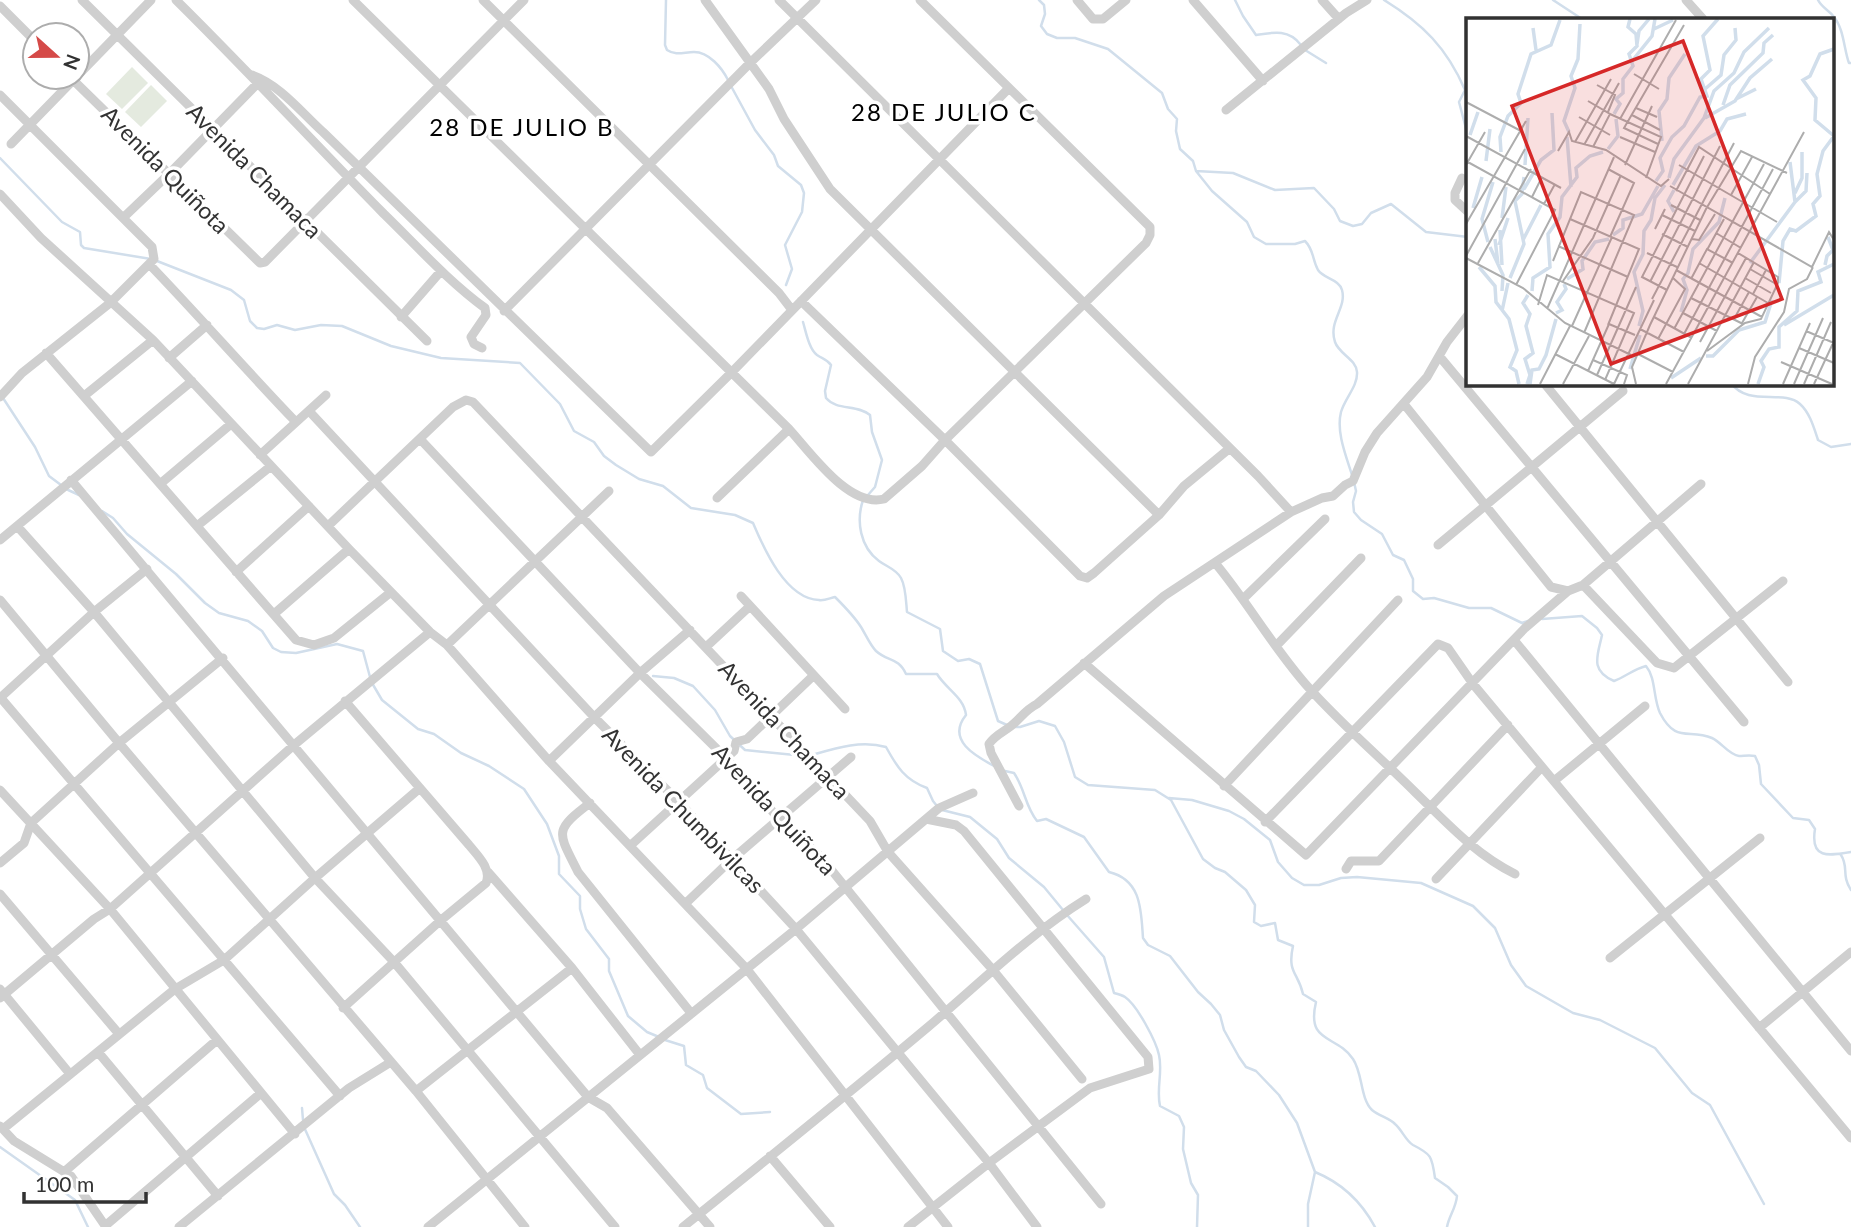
<svg xmlns="http://www.w3.org/2000/svg" width="1851" height="1227" font-family="Lato,sans-serif">
  <rect width="100%" height="100%" fill="#fff"/>
  <path fill="#e4eadf" d="M132 67 148 83 122 109 106 94Z
    M151 85 167 101 141 127 125 112Z"/>
  <g fill="none" stroke-linecap="round" stroke-linejoin="round">
    <path stroke="#d1deeb" stroke-width="2.5" d="M666 0 665 45 667 50C676 56 684 52 694 52 709 52 722 68 728 80
      M1039 0 1044 5 1045 14 1041 26 1047 34 1057 38H1075L1108 49 1162 93 1168 109 1177 119 1176 131 1180 149 1193 161 1196 171 1212 191 1247 222 1254 237 1266 244H1295L1305 241C1314 250 1312 259 1318 270 1324 279 1339 279 1342 290 1347 308 1328 321 1335 342 1339 354 1356 359 1357 372 1358 386 1345 398 1341 412 1336 432 1346 456 1352 475
      M1235 0 1243 16 1256 35C1274 32 1289 29 1301 45
      M1384 0C1423 24 1447 48 1465 90L1459 102 1468 136
      M1553 0 1582 19
      M1818 0C1822 8 1829 10 1834 17 1844 29 1844 50 1849 63H1851
      M1305 50 1326 63
      M731 86 755 130 774 155 778 166 801 185 804 193 802 212 785 245 792 269 786 285
      M0 158 62 222 80 232 81 245 84 248 151 259
      M1196 171 1233 173 1275 190 1314 188 1334 209 1340 221 1353 226 1362 224 1371 213 1391 204 1426 232 1468 237
      M157 261 231 290 244 300 250 321 257 328 264 329 277 325 295 330 321 325 342 326 391 346 441 358 520 363 560 404 574 431 594 442 604 456 616 465 639 479 663 486 691 508 735 515 753 523C764 549 786 599 819 600 824 601 830 598 835 597 845 607 854 616 861 627 866 635 870 645 876 651 888 662 898 657 906 674H937C946 689 964 697 966 715 946 740 975 756 996 767
      M803 322C806 332 809 349 817 355 823 359 827 359 831 365L825 391 826 398C837 411 857 404 870 415L872 432 882 460 875 487 868 495
      M1731 383C1748 407 1783 389 1800 404 1810 413 1814 428 1818 440L1831 447 1851 444
      M3 398 35 447 49 476 61 485
      M1354 482 1356 491 1353 502 1354 512 1361 520 1382 534 1393 555 1404 560 1413 579V591L1423 599 1434 598 1469 608H1491L1522 623 1528 621
      M66 489 79 495
      M863 500C856 521 860 547 879 561 887 567 896 569 901 578 906 587 906 602 907 612L940 629 943 651 958 661 969 659 980 664 998 721 1007 725
      M102 511 113 518 127 534 176 574 205 603 219 613 248 621 262 631 273 648 281 652 296 653 337 644 363 651 370 677
      M1542 619 1582 616 1597 628 1602 635C1598 655 1589 670 1614 681 1625 677 1634 669 1646 666 1656 678 1653 698 1660 713 1676 744 1689 728 1712 738 1721 742 1729 755 1739 756 1744 756 1749 755 1755 756L1759 765 1761 784 1793 818 1809 820 1815 829C1810 859 1828 856 1851 852
      M653 676 674 678 693 686 715 710 730 736 745 750 805 756
      M372 683 382 700 418 729 434 734 461 753 489 766 524 789 547 824 559 856V874L580 896V909L586 929 609 959V971L628 1016 647 1032 659 1037
      M1013 727H1020L1039 721 1055 726 1064 742 1075 777 1088 785 1155 790 1171 800 1203 859 1215 868 1225 872 1246 890 1255 905 1254 922 1261 926 1275 923 1278 940 1293 946C1287 973 1298 972 1303 994L1316 1002C1306 1044 1336 1034 1353 1059 1363 1074 1360 1098 1372 1110 1379 1116 1389 1118 1395 1124 1402 1130 1406 1141 1413 1145 1431 1154 1432 1156 1435 1178L1448 1187 1457 1196C1456 1208 1449 1216 1447 1227
      M812 755C836 748 861 740 886 747 897 767 905 780 927 788L933 801 937 806
      M1005 771 1014 773C1025 789 1025 806 1037 821L1046 819 1084 837 1109 872C1142 880 1141 911 1143 938L1148 945 1170 956 1198 992 1211 1004 1220 1015 1224 1030 1239 1057 1246 1067 1256 1071 1279 1095 1297 1123 1315 1172 1308 1204V1227
      M1169 798 1192 800 1229 811 1244 819 1270 840 1278 862 1292 878 1304 885H1319L1341 878 1357 877 1421 883 1473 906 1495 928 1511 965 1526 986 1573 1013 1600 1020 1655 1048 1692 1093 1710 1105 1764 1204
      M942 810 970 817 997 839 1009 858 1044 887 1063 910
      M1841 855C1849 867 1841 875 1851 890
      M1067 915 1104 957 1114 993C1118 994 1122 995 1125 997 1137 1005 1156 1041 1159 1055 1163 1072 1156 1089 1160 1106L1179 1116 1184 1127 1183 1149 1191 1183 1198 1195 1197 1227
      M665 1040 684 1046 686 1065 703 1075 707 1088 741 1114 770 1112
      M302 1108 303 1120
      M304 1127 334 1194 345 1205 360 1227
      M0 1147 75 1200 88 1227
      M1315 1172C1342 1183 1361 1201 1375 1227"/>
    <path stroke="#cfcfcf" stroke-width="9" d="M82 0 427 341
      M176 0C247 70 314 143 384 214 417 246 448 281 485 308L486 315 471 337 474 344 482 348
      M353 0 789 429C811 453 849 508 884 499L922 466 945 440 1146 243 1150 235V227L920 0
      M483 0 779 293 792 310
      M705 0 769 89 784 119 830 189 1159 515
      M779 0 1258 476 1291 512
      M1077 0 1093 19H1103L1126 0
      M1193 0 1263 81
      M1322 0 1339 19
      M1686 0 1703 19
      M0 6 35 41
      M252 75C280 85 301 112 323 132L651 452 731 373 1009 88
      M70 77 260 263 265 262 524 0
      M0 95 152 247 154 259 110 303 22 373 0 397
      M1226 110 1346 13 1367 0
      M11 144 151 0
      M1462 178 1455 193V200L1468 212
      M0 194 41 238 153 340 349 549 430 632 447 645 549 761 746 968 948 1227
      M124 217 169 174 259 82
      M149 264C199 316 246 370 296 422
      M801 301 945 440 1080 576 1087 578 1094 573 1159 515 1184 486 1230 448
      M504 311 750 63 816 0
      M401 317 441 271
      M46 353 296 640 314 645 334 638 391 592
      M1440 357 1744 722
      M169 358 207 325
      M1544 383 1788 682
      M84 396 153 340
      M1404 404 1551 587 1568 591 1583 585 1701 484
      M309 411 594 717 678 801 796 929 989 1163 1037 1227
      M420 439 640 673 726 758 779 819 821 857 1101 1204
      M260 455 326 395
      M71 480 588 1097 607 1108 710 1227
      M160 484 231 424
      M717 498 789 429
      M17 526 94 612 315 878 394 962 615 1227
      M197 526 271 466
      M328 526 453 407 466 400 473 402 870 821 888 852 993 970 1082 1079
      M0 540 192 381
      M1438 545 1623 391
      M1216 564C1249 604 1274 649 1309 688 1342 725 1381 758 1416 793 1447 823 1476 855 1515 874
      M236 572 309 506
      M1583 585 1657 663 1674 668 1783 581
      M741 596 845 709
      M1244 598 1325 519
      M0 600 119 743 416 1091 525 1227
      M274 614 349 549
      M1514 640 1851 1051
      M447 645 609 491
      M1276 646 1361 558
      M706 647 749 607
      M1084 663 1306 855 1525 628 1568 591
      M0 697 340 1096
      M0 698 94 612 147 569
      M549 761 640 673 690 630
      M1554 781 1645 706
      M1224 786 1398 600
      M0 790 110 909 295 1134
      M590 803C553 831 558 832 578 872L691 1013
      M1019 806 991 753 989 744C995 735 1002 733 1011 726 1020 719 1025 710 1037 704L1164 596 1291 512 1322 498 1333 496 1345 485 1353 481 1365 452 1377 433 1427 377 1447 342 1468 315
      M1265 822 1438 644 1448 648 1473 684 1851 1138
      M631 845 734 751 736 742 747 739 813 676
      M0 863 24 843 31 823 119 743 223 658
      M1346 869 1351 861H1379L1508 725
      M488 872 572 968 640 1055
      M1436 879 1542 767
      M0 894 119 1034
      M686 903 730 861 851 757
      M1610 958 1760 838
      M0 989 70 1074
      M0 998 94 919 110 909 294 745 430 632
      M343 1008 440 921 486 883C492 869 478 856 469 845L345 701
      M1759 1028 1851 952
      M98 1052 218 1196
      M416 1091 572 968
      M0 1126 14 1141 71 1176 106 1227
      M3 1129 175 989 224 960 315 878 420 788
      M770 1156 830 1227
      M64 1172 217 1040
      M105 1226 261 1093
      M179 1227 349 1088 391 1062
      M428 1227 796 929 939 808 973 793
      M683 1227C765 1161 847 1095 928 1027 979 984 1028 935 1086 899
      M908 1227 989 1163 1090 1088 1149 1069 1148 1057 964 831 956 825 926 819"/>
  </g>
  <g text-anchor="middle" stroke-width="7" stroke-linejoin="round" paint-order="stroke">
    <g font-size="23" fill="#323232" stroke="#fff">
      <text transform="translate(165 170) rotate(45)" y="8">Avenida Quiñota</text>
      <text transform="translate(254 171) rotate(45)" y="8">Avenida Chamaca</text>
      <text transform="translate(784 730) rotate(47)" y="8">Avenida Chamaca</text>
      <text transform="translate(683 810) rotate(46)" y="8">Avenida Chumbivilcas</text>
      <text transform="translate(774 810) rotate(47)" y="8">Avenida Quiñota</text>
    </g>
    <g font-size="24" letter-spacing="2" fill="#000" stroke="#fff">
      <text x="944" y="121">28 DE JULIO C</text>
      <text x="522" y="136">28 DE JULIO B</text>
    </g>
  </g>
  <g transform="translate(1466 18)">
    <rect width="368" height="368" fill="#fff"/>
    <path fill="none" stroke="#d1deeb" stroke-width="3.5" d="M67 10 70 32M188 11 207 2M171 26 173 13 183 1M368 31 354 36 344 58 337 62 350 80 349 102 368 118M166 43 186 18 189 1M239 71 255 57 258 37 270 22 269 10M270 81 290 71M257 87 264 67 297 35 298 25 307 17M148 96 154 86 150 81 157 75V61L167 48 163 36 171 28 170 16 162 9 164 1M239 100 269 83 284 60 306 41M103 114 98 103 109 70 105 58 112 41 114 6M4 117 12 94M101 119 105 169M196 123 193 93 201 81 203 60 219 36M142 131 152 118 150 101M35 134 34 119 42 98 55 85 52 76 65 36 85 27 94 2M20 143 24 111M59 147 62 100M203 160 208 141 238 100 248 73 268 55 278 34 303 10M190 163 197 153 194 140 206 119 218 108 234 79 241 78 235 61 244 52 237 18 252 1M207 167 230 128 254 113 261 101 280 96M58 171 75 142 88 132 86 95M208 172 202 183 208 194M329 175 336 160V134M329 184 340 173 341 155M7 190 16 159M36 200 40 169M34 212 36 247M147 217 157 210V202L176 196 192 168M29 221 32 246M57 222 75 187M22 224 16 201 27 164M33 227 42 200M24 229 37 257 36 273M284 245 329 184 324 144M359 247 361 238 367 232 362 219M13 249 29 268 30 284 43 301 51 332 44 349 50 353 53 366M44 260 58 226 49 183 56 176 58 159M101 261 117 251 116 243 129 224 143 221M313 265 317 223 324 211 330 213 350 198 347 186 354 178 351 156 357 133 368 118M66 273 67 260 84 249 82 216 94 199 96 179 111 159 110 150 124 138 137 134M36 293 42 265M215 294 221 272 217 261 222 255 227 231 253 204 259 180M90 295 96 292 91 284 100 271 98 266M318 307 368 277M173 308 177 293 168 254 177 236 178 213 185 202 189 180 199 167M240 338H247L273 312 299 304 306 282M164 351 174 317M205 360 235 340M61 366 64 357 59 341 67 335 60 308 64 296 57 285 62 277M64 366 66 352 73 351 80 337 90 301M292 366 298 349 295 343 303 331 313 329V309L331 293 332 273 355 264 352 254 368 246"/>
    <path fill="none" stroke="#adadad" stroke-width="2" d="M168 56 193 71M131 67 149 77 142 94M122 83 144 96 127 129M0 84 55 113M170 90 191 99M144 96 195 119 180 160M166 97 194 112M113 99 144 117M154 101 210 2M0 118 95 170M154 119 189 134M109 124 145 61M192 126 158 110 218 7M118 127 153 65M92 133 103 114 106 123 140 132 195 168 203 161M0 143 89 192 50 267M0 147 19 114M159 147 186 88M213 147 311 204M142 151 168 165 144 219M204 168 346 249 363 214 368 222M210 173 233 129 304 176M265 177 286 139M66 179 76 159M78 186 89 166M205 187 234 202M196 197 229 213M104 201 173 231 142 307M0 206 60 103M189 211 199 191M250 215 275 230M196 216 222 229M226 221 233 222 249 196M92 228 162 259M241 232 258 201M181 235 211 249M0 238 59 131M0 240 57 270 99 305 165 337M87 243 115 174 168 197 118 315M12 245 65 151M233 245 302 285M284 251 310 266M210 252 296 299M279 260 305 275M225 261 241 231 267 245M97 263 127 220 155 157M184 264 254 128M201 272 176 259 238 138M287 276 300 252M225 280 277 306M186 281 268 125M72 287 81 257 168 295 139 362M81 291 148 139M217 295 251 313M188 299 226 320M268 301 283 274M276 305 291 279M143 306 169 317M106 308 146 219M174 311 218 334M208 311 298 146M340 313 368 325M218 316 307 151M192 321 219 271 207 260M234 324 280 240M333 330 368 345M241 333 279 305 295 301 312 265V259L272 235M89 336 148 366M172 336 207 354M127 342 161 357 158 366M315 344 366 366M122 353 143 306M131 357 170 269M74 366 104 308M97 366 123 318M148 366 188 282M170 366 166 349 184 307 240 191 275 133 321 155M200 366 338 114M222 366 288 244M282 366 289 339 318 294 323 271 341 261 347 249M317 366 344 305M328 366 357 300M338 366 365 304M348 366 368 323"/>
    <path fill="#d62828" fill-opacity="0.15" stroke="#d62828" stroke-width="3.5" d="M217 23 316 281 145 346 46 88Z"/>
    <rect width="368" height="368" fill="none" stroke="#323232" stroke-width="3.5"/>
  </g>
  <g transform="translate(56 56) rotate(111)"><circle r="33" fill="#ffffff" stroke="#adadad" stroke-width="2"/>
  <path d="M0-5L12 26L0 18L-12 26Z" fill="#d54a48"/>
  <text y="-10" font-size="19" font-weight="bold" text-anchor="middle" fill="#323232">N</text>
  </g>
  <path d="M24 1192v10h122v-10" fill="none" stroke="#323232" stroke-width="3.5"/>
  <text x="35" y="1192" font-size="21" fill="#323232" stroke="#ffffff" stroke-width="5" paint-order="stroke">100 m</text>
</svg>
